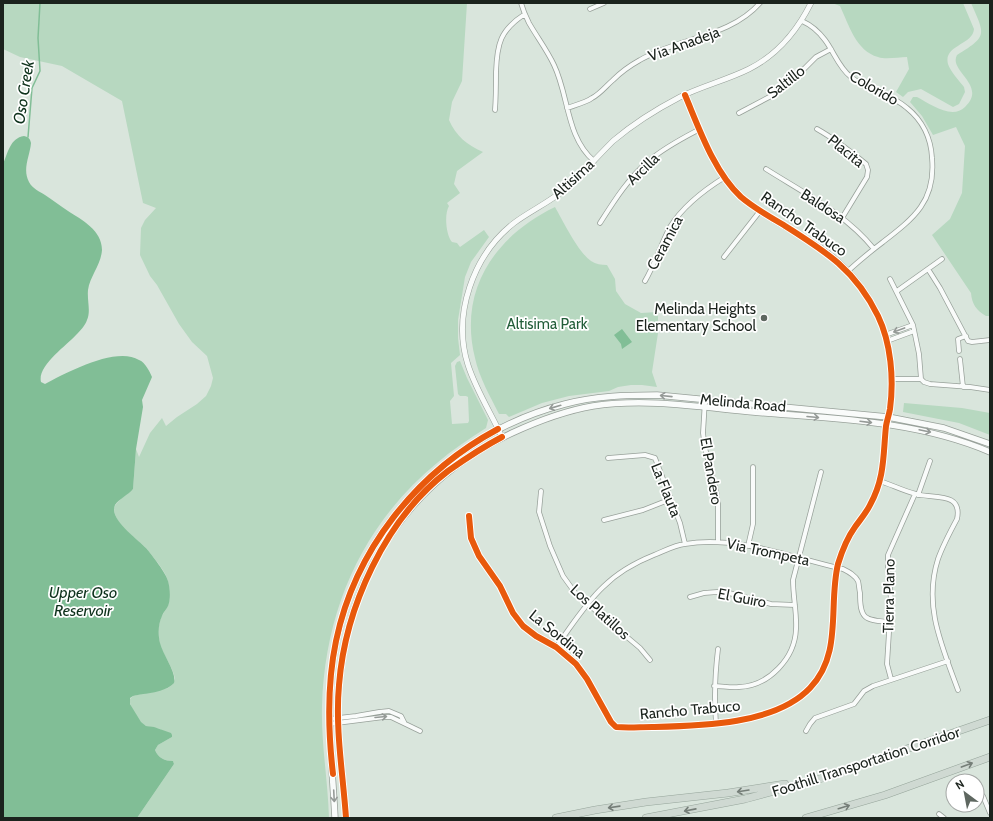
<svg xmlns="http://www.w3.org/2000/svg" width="993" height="821" font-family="Cabin,sans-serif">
  <rect width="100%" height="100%" fill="#d9e5dc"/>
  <path fill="#b7d8c0" d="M3 3H467L462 81 452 102 449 120C456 136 467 145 483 152L457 171 454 184 460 193 447 203 449 206C444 214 446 235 452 242L457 243 460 247 484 230 489 237 471 262 465 277 458 320V338L460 355 451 363 454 396 450 401 452 424 468 423 469 421 468 397 466 396H460L458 394 455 366 457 362 460 361 467 378 488 420 486 428C469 439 452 450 437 463 362 525 325 610 322 706 321 744 328 781 329 818H137L174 764 173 761C165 761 158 758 155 750L158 745 172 737 160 729 146 726 140 722 131 706 129 700 133 696 168 688 173 684 175 679C173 665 161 655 159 639 159 633 158 627 160 621 161 615 166 611 168 605 172 596 169 580 164 572 161 566 150 553 146 548 135 537 114 525 114 508 115 503 129 492 133 489L136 449 139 457 150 433 162 418 166 426 177 417 197 404 206 396 211 386 213 378 207 356 192 342 179 324 157 285 150 276 140 255 141 228 145 220 156 208 143 203 122 101 62 66 20 57 3 49Z
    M832 3H963L974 29C973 45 943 45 948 64 950 71 960 82 964 87L965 92 959 104 953 107 921 89 908 92 903 97 896 92 909 69 907 57C898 57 886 60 878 57 856 51 849 25 840 6Z
    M971 3H990V316H986C976 310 972 304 971 293L932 235 950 219 962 193 965 146 956 127 933 135 922 116 910 102 913 97H917C930 104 952 120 965 107 988 85 948 71 957 55 988 36 985 35 971 3Z
    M555 207C563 221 578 252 591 261 596 264 601 265 607 265L615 279 616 291 625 304 641 313 658 312V333L652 372 657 387 642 385H631L618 387 609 391 569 396 542 403 509 417 506 414H499C490 396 479 377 475 358 458 290 495 236 555 207Z
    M904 403 962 408 990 413V435L959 423 903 412Z"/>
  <path fill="#81be96" d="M24 136C29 137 30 139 31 143 30 156 22 169 29 182 32 188 40 192 45 195 53 200 60 206 68 211 82 220 102 230 102 250 101 265 90 276 88 290 87 301 91 311 87 320 85 326 80 331 76 335 66 346 37 366 41 382L45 384C66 373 116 346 139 360 145 362 150 372 152 377L142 400 143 407 136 449 133 489C128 495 119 499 115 505 108 519 139 540 146 548 152 555 166 573 168 581 170 588 171 599 168 606 167 609 163 612 162 616 158 624 158 635 160 643 163 655 177 673 174 683 165 693 145 693 133 696L130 698V704L141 722 146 726 154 727 171 733 172 735V737L158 745 155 750C158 758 165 761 173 761L174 764 137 818H3V164C8 153 10 138 24 136Z
    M622 329 632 342 622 349 621 344 614 335Z"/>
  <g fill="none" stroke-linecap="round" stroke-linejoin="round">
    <path stroke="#81be96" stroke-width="1.5" d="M28 137 32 88 40 71 38 38 40 3"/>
    <defs>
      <path id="minor" d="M521 3C523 10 526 17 529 23 537 37 547 50 554 65 569 96 566 137 594 161
        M590 9 604 3
        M802 21C811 25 819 32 825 40 834 52 839 68 851 77 868 91 890 93 907 108 922 120 931 138 932 158 936 201 914 218 883 242 871 251 859 261 848 271
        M567 108C575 105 585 103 592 98 600 94 606 86 613 80 621 72 631 65 640 60 679 37 729 38 760 3
        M495 110C496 97 496 85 496 72 497 44 500 30 525 14
        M739 113 773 95 792 81 816 57 831 49
        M817 129C835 139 850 151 866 164L868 170 867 177 842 218
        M766 169C804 193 846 214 874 249
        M600 223C614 201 629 177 650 160 665 147 683 138 700 129
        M724 257 760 211
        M928 269 940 288 968 341 972 342 990 340
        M890 279 913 325 919 354 921 379 924 382 930 384 970 387 990 390
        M645 281C655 264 661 244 670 227 683 206 704 190 725 177
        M897 291 942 259
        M885 335 913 325
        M887 341 914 331
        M959 351 958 339 966 336
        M960 359 963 387
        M891 379H921
        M705 400 703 433 705 448 716 490 718 504V542
        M608 458 645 455 655 458 680 523 685 544
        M541 491 539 512 550 546 563 576 576 594 640 648 650 660
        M918 495 930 461
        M469 516 471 538 479 556 500 586 513 613 523 626 536 636 556 647 576 664 587 679 611 722 616 727C628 728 640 727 652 727 693 726 749 725 786 706 805 696 820 680 827 660 839 627 830 592 840 558 846 538 859 524 869 506 874 498 877 489 880 481 892 485 904 491 916 494 932 499 963 491 957 519 950 532 943 545 938 559 923 606 942 646 958 690
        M604 520 643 510 671 499
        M748 546 753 524V467
        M690 597 704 593 717 592 729 593 771 604 795 605
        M556 647C571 627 584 605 603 587 618 572 634 563 654 555 664 551 675 545 685 544 736 535 794 558 843 569 849 572 855 575 858 581 859 584 859 589 860 593 860 619 864 620 889 622
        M891 679 887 664 891 600 888 567V555L915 494
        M714 686C722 686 731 688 739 687 769 686 795 658 796 629 797 613 793 597 793 580L821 472
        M330 719 356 716 379 712 389 711 401 716 404 722
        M716 723C714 698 715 674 718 649
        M329 724 384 717H391L420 731
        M806 731 810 724 815 718 854 704 864 691 873 686 948 661
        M983 796 990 813
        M939 814 944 818"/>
      <path id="tertiary" d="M685 95C700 130 713 168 740 195 760 216 797 232 821 248 849 267 874 298 884 331 892 355 892 382 890 406 890 412 888 418 887 424 883 443 884 462 880 481
        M502 437C491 413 476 390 468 365 452 315 473 255 514 223 530 211 550 202 565 189 582 174 597 157 613 141 633 124 657 109 680 97 702 86 727 80 749 69 777 55 797 31 811 3"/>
      <path id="secondary" d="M335 818C332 759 324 700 336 642 359 526 451 433 565 404 595 396 626 395 657 395L888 417 944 428 990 444
        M346 818C343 771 334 723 340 676 352 568 412 479 512 433 538 421 564 411 593 406 646 398 700 407 753 412 833 419 915 420 990 452"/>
      <path id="motorway" d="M556 818 595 810 646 802 728 793 785 784
        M646 818 745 799 823 778 990 720
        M806 818 885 795 990 757"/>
    </defs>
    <use href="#minor" stroke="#98a19a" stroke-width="5.5"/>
    <use href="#tertiary" stroke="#98a19a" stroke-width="6"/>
    <use href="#secondary" stroke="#98a19a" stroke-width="7"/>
    <use href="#motorway" stroke="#96a59b" stroke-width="8"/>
    <use href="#minor" stroke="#f9fbfa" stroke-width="4"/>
    <use href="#tertiary" stroke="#f9fbfa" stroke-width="5"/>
    <use href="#secondary" stroke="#f9fbfa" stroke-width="5.5"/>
    <use href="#motorway" stroke="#cfd9d2" stroke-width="7"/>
    <defs>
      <path id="cycleway" d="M469 516 471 538 479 556 500 586 513 613 523 626 536 636 556 647 576 664 587 679 611 722 616 727C628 728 640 727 652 727 699 726 775 725 810 688 843 654 828 605 838 564 842 551 847 538 855 527 860 520 866 513 870 505 885 478 883 455 886 426 887 420 889 415 890 409 894 379 891 343 878 316 855 269 825 251 782 224 768 216 754 208 741 197 714 172 699 128 685 95
        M333 774C328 731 327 684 336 641 355 550 416 473 498 429
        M346 818C343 774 335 729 339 685 345 608 385 519 448 471 465 459 483 447 502 437"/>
    </defs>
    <use href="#cycleway" stroke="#fff" stroke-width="8"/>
    <use href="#cycleway" stroke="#e8590c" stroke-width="6"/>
  </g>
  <defs><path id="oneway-shaft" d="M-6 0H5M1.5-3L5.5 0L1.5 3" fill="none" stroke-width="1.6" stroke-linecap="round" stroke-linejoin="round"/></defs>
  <g stroke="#959a97">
    <use href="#oneway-shaft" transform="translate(899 330) rotate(160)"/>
    <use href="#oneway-shaft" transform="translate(666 396) rotate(-174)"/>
    <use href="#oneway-shaft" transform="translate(555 407) rotate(164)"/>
    <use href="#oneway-shaft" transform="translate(813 417) rotate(5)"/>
    <use href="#oneway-shaft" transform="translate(866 422) rotate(7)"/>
    <use href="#oneway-shaft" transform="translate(925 431) rotate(12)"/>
    <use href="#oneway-shaft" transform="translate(381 717) rotate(-5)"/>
    <use href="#oneway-shaft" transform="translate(334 796) rotate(87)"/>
  </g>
  <g stroke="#757e78">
    <use href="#oneway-shaft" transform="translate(967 765) rotate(-20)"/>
    <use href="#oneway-shaft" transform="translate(743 791) rotate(171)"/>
    <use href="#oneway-shaft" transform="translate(614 807) rotate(172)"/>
    <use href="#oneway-shaft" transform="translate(844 807) rotate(-17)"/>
    <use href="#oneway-shaft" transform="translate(690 810) rotate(169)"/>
  </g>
  <circle fill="#5e6760" stroke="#fff" stroke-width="1.5" cx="764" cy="318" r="4"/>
  <g text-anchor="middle" stroke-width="3.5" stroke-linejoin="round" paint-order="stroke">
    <g font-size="15" fill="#1b231d" stroke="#fff">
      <text transform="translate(684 44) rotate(-20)" y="5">Via Anadeja</text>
      <text transform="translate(786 82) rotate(-38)" y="5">Saltillo</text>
      <text transform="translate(874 88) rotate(30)" y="5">Colorido</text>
      <text transform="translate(846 151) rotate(39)" y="5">Placita</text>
      <text transform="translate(643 169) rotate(-44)" y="5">Arcilla</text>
      <text transform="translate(573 179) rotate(-42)" y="5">Altisima</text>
      <text transform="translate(823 206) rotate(33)" y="5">Baldosa</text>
      <text transform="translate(804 224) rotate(35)" y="5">Rancho Trabuco</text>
      <text transform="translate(665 243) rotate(-62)" y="5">Ceramica</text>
      <text transform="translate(743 403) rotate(5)" y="5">Melinda Road</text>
      <text transform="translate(711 471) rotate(80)" y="5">El Pandero</text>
      <text transform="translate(666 490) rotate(68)" y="5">La Flauta</text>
      <text transform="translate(768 552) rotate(12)" y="5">Via Trompeta</text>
      <text transform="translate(889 596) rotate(-89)" y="5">Tierra Plano</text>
      <text transform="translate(742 598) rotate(11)" y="5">El Guiro</text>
      <text transform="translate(600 612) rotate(42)" y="5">Los Platillos</text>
      <text transform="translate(557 634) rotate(39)" y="5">La Sordina</text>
      <text transform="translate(690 710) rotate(-5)" y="5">Rancho Trabuco</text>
      <text transform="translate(866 762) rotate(-18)" y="5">Foothill Transportation Corridor</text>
    </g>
    <g font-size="15" fill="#1b231d" stroke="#fff" text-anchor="end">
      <text x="756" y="314">Melinda Heights<tspan x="756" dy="17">Elementary School</tspan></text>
    </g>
    <g font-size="15" fill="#225d39" stroke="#fff">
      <text x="547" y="329">Altisima Park</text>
    </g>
    <g font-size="16" font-style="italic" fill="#0e321c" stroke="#fff">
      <text transform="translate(23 92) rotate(-81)" y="6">Oso Creek</text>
      <text x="83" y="598">Upper Oso<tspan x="83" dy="18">Reservoir</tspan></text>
    </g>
  </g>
  <rect width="993" height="821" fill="none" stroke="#1b231d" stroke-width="8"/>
  <g transform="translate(965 793) rotate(328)"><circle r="19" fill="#ffffff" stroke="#a4a7a5"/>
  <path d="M0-3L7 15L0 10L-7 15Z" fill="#5e6760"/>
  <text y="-6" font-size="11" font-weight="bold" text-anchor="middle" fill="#1b231d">N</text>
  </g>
</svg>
